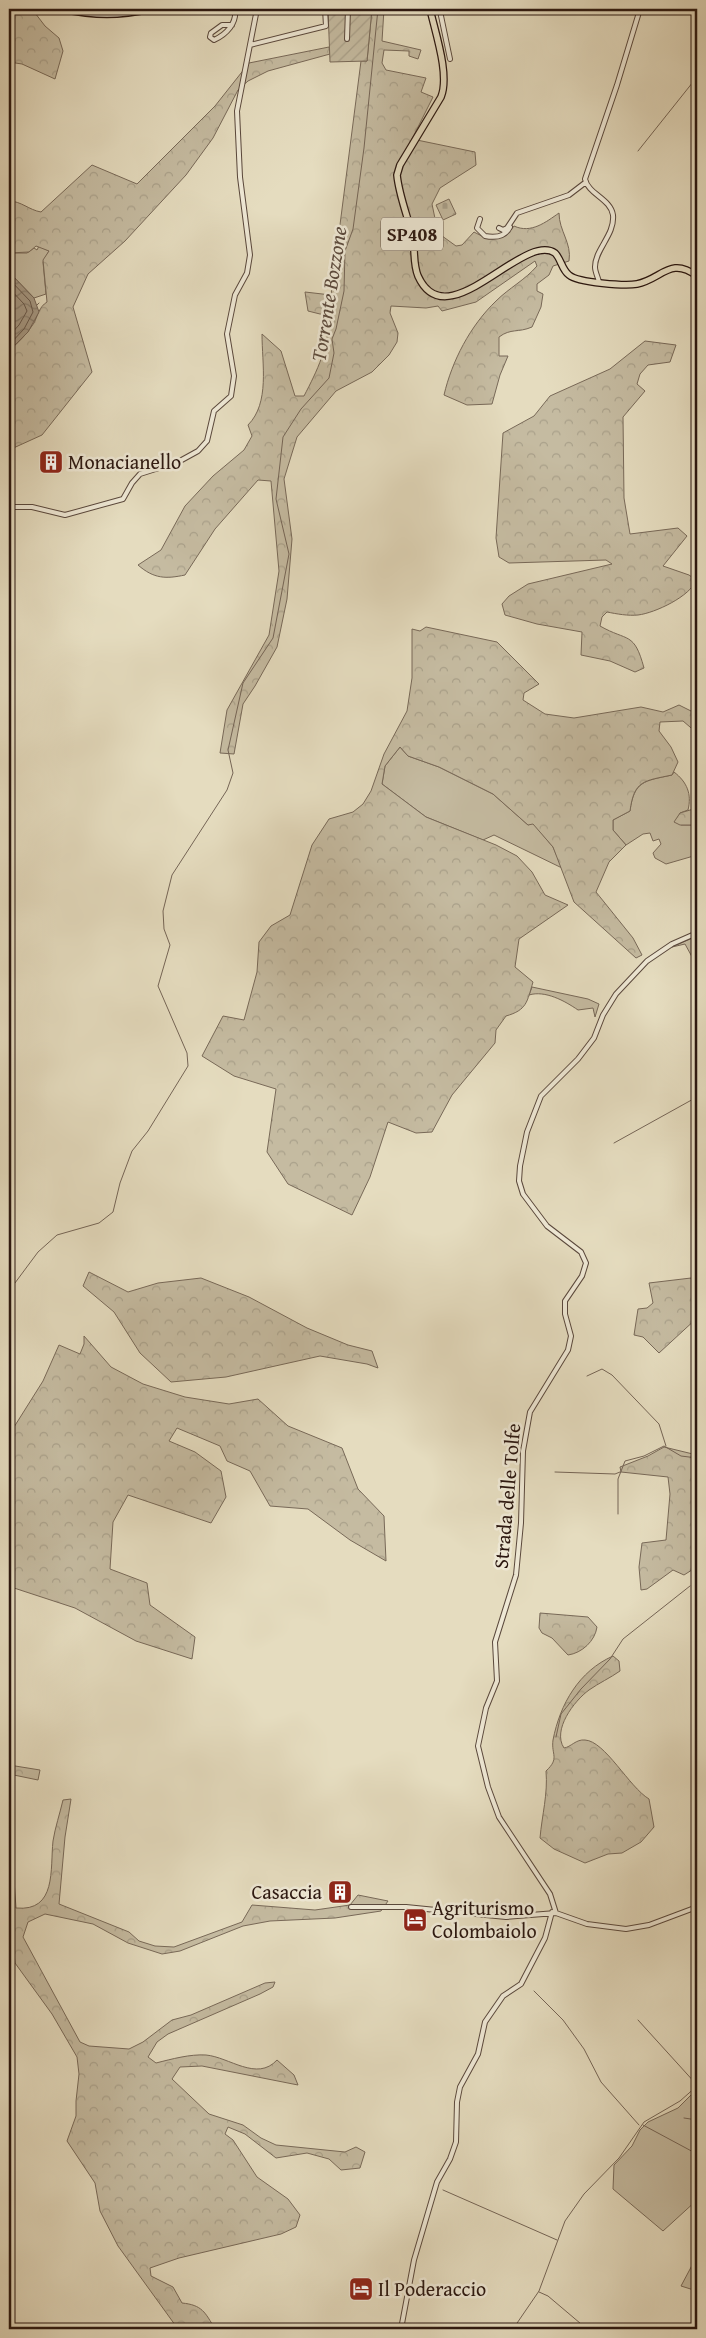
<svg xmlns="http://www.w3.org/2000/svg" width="706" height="2338" font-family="'Gentium Book Plus',serif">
  <defs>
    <pattern id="forest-crowns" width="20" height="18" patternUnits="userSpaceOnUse" patternTransform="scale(1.25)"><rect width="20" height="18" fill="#c5bba1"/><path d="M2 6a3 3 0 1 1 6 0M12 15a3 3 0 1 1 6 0" fill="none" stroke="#a9a08a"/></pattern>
    <pattern id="cemetery-stones" width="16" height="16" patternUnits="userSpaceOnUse" patternTransform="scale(1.25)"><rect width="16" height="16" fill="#c5bba1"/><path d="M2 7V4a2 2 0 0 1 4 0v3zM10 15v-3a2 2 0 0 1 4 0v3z" fill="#a9a08a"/></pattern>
    <pattern id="garden-furrows" width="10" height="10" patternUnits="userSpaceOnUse" patternTransform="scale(1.25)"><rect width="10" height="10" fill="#c5bba1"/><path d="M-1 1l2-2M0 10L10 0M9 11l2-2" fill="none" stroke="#a9a08a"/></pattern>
    <pattern id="water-waves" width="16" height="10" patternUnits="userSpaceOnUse" patternTransform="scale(1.25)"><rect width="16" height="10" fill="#a69984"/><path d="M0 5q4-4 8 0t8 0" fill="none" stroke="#877c6b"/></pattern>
  </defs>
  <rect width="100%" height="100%" fill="#e5dcbf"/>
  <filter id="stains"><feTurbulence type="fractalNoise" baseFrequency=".004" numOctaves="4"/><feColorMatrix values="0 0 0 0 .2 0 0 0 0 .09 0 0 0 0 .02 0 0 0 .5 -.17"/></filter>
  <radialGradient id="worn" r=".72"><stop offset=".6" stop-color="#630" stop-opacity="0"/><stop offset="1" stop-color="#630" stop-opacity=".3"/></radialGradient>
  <path fill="#c5bba1" stroke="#786958" d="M39 246 49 251 43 262 46 294 34 298 9 272V253H27L34 248 37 250Z
    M400 747 408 756 439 767 493 794 528 825 533 823 553 847 562 868 494 835 483 840 426 817 382 784 385 766Z
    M674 772C687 782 692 794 688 810L680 813 681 825H697V855L666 864 655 858 653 853 661 844 659 839 653 841 650 833 643 834 626 845 613 830V820L630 811C634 781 644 781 672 775Z
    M697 936V966L685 944 672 947Z
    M532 987 588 999 599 1004 595 1017 593 1008 578 1010C565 1001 545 990 529 995Z
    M694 2092 697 2095V2200L663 2231 613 2189 614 2165 632 2146 640 2130 648 2122 678 2108Z
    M697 2256V2291L681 2286Z"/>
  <path fill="url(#forest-crowns)" stroke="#786958" d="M9 9H32L45 26 59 38 63 51 55 79 22 64 9 62Z
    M372 9H384L382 41 421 50 418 59 409 56V51L384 50 382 63 386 70 426 78 421 92 433 97 412 139 475 152 476 165 440 188 432 204 438 233 456 246 462 245 474 232C490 241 503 242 514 226 531 234 546 222 559 213 559 231 572 243 569 261L553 266 549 275 537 284V291L543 294 541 307 532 327C518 333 511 328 499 337V356H508L500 375 492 404 467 405 444 395C452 361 470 326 496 301 509 288 525 280 537 266L535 261 476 302 442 311 438 306 426 308 391 306 390 313 398 333 397 342 389 355 372 372 336 391 297 437 284 479 292 539 287 599 277 647 255 686 243 704 234 754 220 753 227 710 269 635 279 571 271 481 258 480 215 529 185 575C166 579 154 579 138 565L161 550 185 506 213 476 244 450 252 436 248 425C270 403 262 364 262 334L281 351 295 396H304C317 371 330 345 328 316L308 311 305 292 331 295 361 61H367Z
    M329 47 330 54 268 71 248 81 238 90 213 138 186 175 125 241 88 274 73 307 92 372 42 435 9 450V351C18 343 27 334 34 323 38 315 39 307 47 302L43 260 49 251 36 246 29 252 9 253V201C21 201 29 210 41 212L92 165 137 184 215 106 249 63Z
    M645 341 676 345 670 362 648 365 640 374 637 384 645 391 623 417 624 498 630 534 678 528 687 536 663 566 689 575 696 580C691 596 655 613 638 615 628 616 617 614 607 612L602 617 600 626C628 642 634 631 644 668L635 672 610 661 581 655 582 632 537 624 505 615 502 604 509 596 528 584 612 564 606 560 509 563 499 557 496 538 503 433 534 416 550 396 610 369Z
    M426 627 497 642 539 684 524 693 523 700 545 714 574 718 641 707 663 712 679 705 697 714V733L683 721 660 722 659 731 671 747 678 762 672 775C644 781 634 780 630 811L613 820V830L626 845 609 862 596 892 633 938 642 955 636 958 574 902 553 847 533 824 528 825 493 794 439 767 408 756 400 747 385 766 382 784 426 817 496 845 517 856 532 872 545 895 568 905 519 939 515 967 533 982C527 1002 527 1010 506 1016L496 1030 495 1043 452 1095 432 1132 416 1133 388 1122 370 1177 352 1215 288 1184 267 1152 276 1089 234 1076 202 1056 223 1016 244 1020 257 972 259 942 271 926 290 915 312 845 329 819 353 812 363 804 371 791 384 754 407 711 412 678V629L420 631Z
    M697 808V825H680L674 822 680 813Z
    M89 1272 128 1292 158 1283 201 1278 249 1297 307 1328 348 1345 372 1351 378 1368 367 1364 320 1356 226 1377 171 1382 140 1353 114 1312 83 1286Z
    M691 1278 697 1288V1318L659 1353 643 1337 634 1335 638 1309 647 1308 653 1303 649 1283Z
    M84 1336 111 1367 143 1384 185 1397 229 1404 258 1399 288 1426 342 1448 358 1489 384 1516 386 1561 350 1540 308 1509 270 1506 250 1471 227 1461 220 1446 177 1428 169 1441 195 1452 221 1471 226 1497 211 1523 128 1495 113 1522 110 1569 147 1583 150 1605 195 1637 192 1659 136 1641 75 1608 14 1588 9 1584V1435L43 1381 59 1345 80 1354 84 1344Z
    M664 1447 697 1455V1570L695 1568 684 1575 673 1570 647 1589 641 1590 639 1567 642 1543 666 1540 670 1494 668 1477 621 1472 620 1467 648 1456Z
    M540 1613 588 1617 597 1627C595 1641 582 1653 568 1655L552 1638 542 1633 539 1628Z
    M613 1656 619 1661 620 1671C610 1678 599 1683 589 1690 574 1701 552 1730 564 1748 571 1747 576 1739 585 1740 605 1741 629 1787 649 1799L654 1827 641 1842 622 1853 608 1854 585 1863 554 1849 540 1838C542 1815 548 1794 546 1771 560 1758 551 1755 553 1740 560 1704 579 1671 613 1656Z
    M9 1765 40 1770 38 1780 9 1774Z
    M71 1799 65 1837 59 1904 129 1932 139 1941 155 1946 174 1947 242 1922 252 1905 315 1910 350 1905 358 1895 388 1901 381 1911 335 1918 270 1921 243 1926 180 1951 162 1954 128 1943 93 1924 45 1914 28 1922 23 1937 80 2042 89 2046 129 2049 143 2042 172 2020 191 2015 265 1983 275 1982 273 1987 260 1994 168 2034 157 2042 148 2057 156 2063C172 2059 190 2054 206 2055 229 2057 257 2082 277 2060L294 2075 298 2085 202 2066 180 2067 172 2079 209 2114 243 2125 261 2138 276 2145 345 2152 356 2147 365 2152 360 2168 341 2170 329 2159 307 2153 276 2158 245 2134 228 2127 225 2134 233 2140 257 2177 288 2199 300 2215 296 2227 281 2234 179 2258 150 2268 151 2276 173 2287 182 2303C202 2305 205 2312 215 2329H178L118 2246 100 2211 95 2183 67 2141 76 2116V2101L79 2074 77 2057 52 2014 15 1963 13 1944 9 1936V1866L14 1880 16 1908C57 1912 50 1869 53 1841 55 1828 60 1813 63 1800Z"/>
  <path fill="url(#cemetery-stones)" stroke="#786958" d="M449 199 456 214 443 220 436 205Z"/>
  <path fill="url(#garden-furrows)" stroke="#786958" d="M328 9H372L367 61 330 62Z"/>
  <path fill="url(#water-waves)" stroke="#756556" d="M9 272 34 298 39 312 28 332 9 351Z"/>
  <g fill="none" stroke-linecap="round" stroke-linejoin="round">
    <path stroke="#68584a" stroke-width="1" d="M9 279 30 301 33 312 24 329 9 345
      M9 288 24 304 27 311 19 325 9 336"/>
    <path stroke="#756556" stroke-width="1" d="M638 151 697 77
      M37 305 39 303
      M614 1143 697 1097
      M9 1291 38 1252 57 1235 99 1223 113 1212 120 1183 132 1151 148 1131 188 1066 187 1053 158 986 170 945 164 929 163 911 172 875 227 790 233 773 228 750 243 683 273 638 289 554 276 499 283 437 301 409 329 378 334 353 332 339 336 329 344 291 345 251 353 229 364 148 378 9
      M587 1376 602 1369 612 1375 659 1424 666 1446
      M555 1472 615 1474 620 1472
      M618 1514V1479L625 1461 644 1456 664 1446 681 1456 697 1458
      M692 1585 697 1580
      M556 1737 561 1714 581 1689 610 1659 623 1639 690 1586
      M534 1991 563 2020 584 2049 601 2082 639 2125
      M638 2020 697 2085
      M684 2118 697 2120
      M643 2125 697 2154
      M443 2190 557 2240
      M539 2292 548 2296 587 2329
      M513 2329 539 2291 565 2221 584 2194 619 2158 644 2122 680 2101 697 2086"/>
    <defs>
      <path id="street" d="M440 11 450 59
        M431 13 450 9
        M232 25H222L211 33 210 37 214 40C227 34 237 23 235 9
        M347 39 348 9
        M250 45 326 26 325 9
        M480 219 477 228 485 236C495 238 505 237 510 227
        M499 228 503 230 507 228 517 213 569 195 586 182
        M599 282C598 277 595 272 595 267 595 249 615 235 613 215 611 199 588 194 585 179L617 85 640 9
        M9 507H32L65 515 123 499 132 483 140 474 178 462 198 451 207 441 214 411 231 396 234 376 227 334 235 295 247 273 250 255 240 177 237 111 257 9
        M351 1907H406L506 1917 556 1913 587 1924 626 1929 649 1925 697 1907
        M556 1913 550 1894 499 1817 488 1787 478 1746 486 1708 497 1681 495 1642 516 1575 521 1523 523 1451 530 1412 568 1350 571 1336 565 1314V1301L582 1276 586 1263 581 1252 547 1226 523 1194 519 1181 520 1166 527 1132 541 1096 578 1059 594 1038 603 1015 616 994 647 961 672 944 697 933
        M401 2329 414 2260 437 2182 450 2159 456 2142 457 2102 460 2087 478 2054 485 2022 503 1996 521 1984 545 1938 552 1912"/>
      <path id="secondary" d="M62 9C95 16 119 16 151 9"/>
      <path id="primary" d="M430 9C435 32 450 75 441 97L400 165 397 175C399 196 408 217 413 238 415 251 413 264 418 276 447 340 523 231 555 253 561 259 562 270 569 275 578 283 626 286 637 284 662 279 670 256 697 276"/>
    </defs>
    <use href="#street" stroke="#5a483c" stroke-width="6"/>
    <use href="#secondary" stroke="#2b1710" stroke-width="8"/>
    <use href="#primary" stroke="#2b1710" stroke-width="8"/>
    <use href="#street" stroke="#eee8d5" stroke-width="4"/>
    <use href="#secondary" stroke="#eee8d5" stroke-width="5"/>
    <use href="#primary" stroke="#e5dcbf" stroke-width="5.5"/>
  </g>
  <defs>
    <symbol id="building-square" viewBox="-11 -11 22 22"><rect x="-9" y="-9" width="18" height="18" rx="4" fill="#8f2418" stroke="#eee8d5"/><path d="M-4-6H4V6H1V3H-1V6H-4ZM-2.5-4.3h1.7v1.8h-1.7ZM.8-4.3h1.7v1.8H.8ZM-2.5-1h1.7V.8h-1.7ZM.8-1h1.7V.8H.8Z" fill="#fff"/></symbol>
    <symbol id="hotel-square" viewBox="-11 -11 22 22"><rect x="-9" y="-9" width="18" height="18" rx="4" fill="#8f2418" stroke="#eee8d5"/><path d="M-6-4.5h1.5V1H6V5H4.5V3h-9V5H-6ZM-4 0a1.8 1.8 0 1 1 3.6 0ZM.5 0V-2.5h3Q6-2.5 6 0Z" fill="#fff"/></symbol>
  </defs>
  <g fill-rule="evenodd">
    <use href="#building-square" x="37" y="448" width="28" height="28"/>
    <use href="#building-square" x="326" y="1878" width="28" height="28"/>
    <use href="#hotel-square" x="401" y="1906" width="28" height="28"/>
    <use href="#hotel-square" x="347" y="2275" width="28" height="28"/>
  </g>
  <g text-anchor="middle" stroke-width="5" stroke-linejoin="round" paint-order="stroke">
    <rect fill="#eee8d5" stroke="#66564b" stroke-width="1" x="381" y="217.5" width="62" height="33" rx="4"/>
    <g font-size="19" font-weight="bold" fill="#2b1710">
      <text x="412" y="241">SP408</text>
    </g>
    <g font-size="20" fill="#2b1710" stroke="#eee8d5" text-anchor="start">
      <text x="68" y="469">Monacianello</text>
      <text x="322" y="1899" text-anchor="end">Casaccia</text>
      <text x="432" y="1915">Agriturismo<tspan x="432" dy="23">Colombaiolo</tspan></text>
      <text x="378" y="2296">Il Poderaccio</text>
    </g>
    <g font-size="20" fill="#2b1710" stroke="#eee8d5">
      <text transform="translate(507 1496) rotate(-85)" y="7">Strada delle Tolfe</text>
    </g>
    <g font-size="21" font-style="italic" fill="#5c4b3e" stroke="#eee8d5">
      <text transform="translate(329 294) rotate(-81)" y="7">Torrente Bozzone</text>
    </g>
  </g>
  <rect width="706" height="2338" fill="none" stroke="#e5dcbf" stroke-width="30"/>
  <rect x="10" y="10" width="686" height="2318" fill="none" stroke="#2b1710" stroke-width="2.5"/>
  <rect x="15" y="15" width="676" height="2308" fill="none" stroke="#2b1710"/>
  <rect width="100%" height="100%" filter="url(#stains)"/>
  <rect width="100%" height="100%" fill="url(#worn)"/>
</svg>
